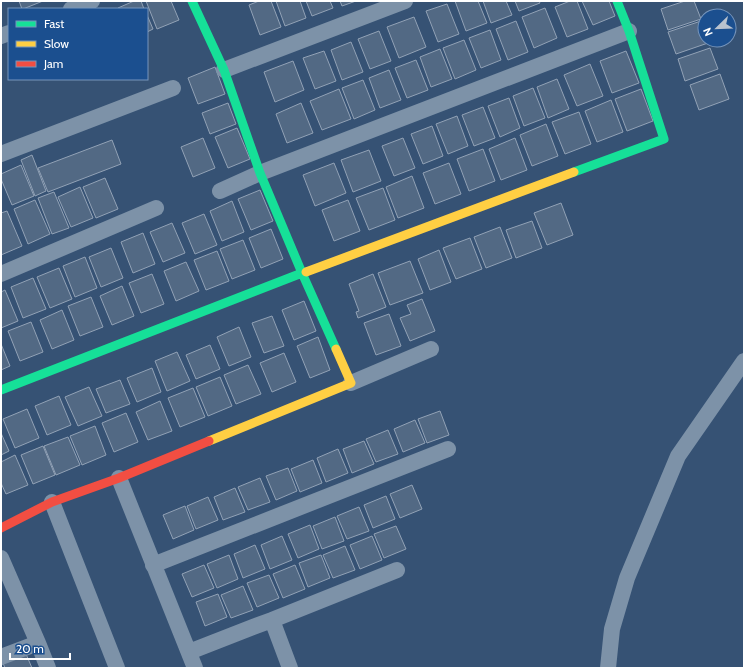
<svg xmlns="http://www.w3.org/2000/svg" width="745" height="669" font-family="Cabin,sans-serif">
  <rect width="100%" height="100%" fill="#365274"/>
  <path fill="#526984" stroke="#92a2b6" d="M19 1H43L23 9H22Z
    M134 1H141L144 9H119L118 8Z
    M146 1H171L179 20 157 29Z
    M259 1H271L281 27 260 35 249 5Z
    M276 1H300L306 18 285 26Z
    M306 1H330L333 8 312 16Z
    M340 1H356L342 6Z
    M455 1H478L487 23 466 31Z
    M483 1H506L512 15 491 23Z
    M515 1H539L540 3 519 11Z
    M570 1H577L588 29 567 37 555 7Z
    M582 1H609L615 16 593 25Z
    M685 1H694L701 19 668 30 661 9Z
    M447 4 459 34 438 42 426 11Z
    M545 8 557 38 534 48 522 17Z
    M147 15 153 29 147 32Z
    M414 17 426 47 399 58 387 27Z
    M516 21 528 52 508 60 496 29Z
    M701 21 705 33V40H708V43L676 54 668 32Z
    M490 30 501 60 481 68 469 38Z
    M379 31 391 61 370 69 358 39Z
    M464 40 476 70 455 79 443 48Z
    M351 42 363 72 342 80 331 50Z
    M710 48 718 69 685 81 678 59Z
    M440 49 452 79 431 87 420 57Z
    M324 51 336 81 315 89 303 58Z
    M626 51 639 83 612 93 600 61Z
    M416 60 428 90 407 98 395 68Z
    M293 61 304 90 275 102 264 72Z
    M590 64 603 96 577 106 564 75Z
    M215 67 225 94 198 104 188 78Z
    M389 70 401 100 380 108 369 78Z
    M720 74 729 99 699 110 690 85Z
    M557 79 569 109 548 118 537 87Z
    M363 80 375 110 354 119 342 88Z
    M533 88 545 118 524 126 513 96Z
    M339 89 351 119 322 130 310 101Z
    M641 89 653 121 627 131 615 99Z
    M509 98 520 128 500 137 488 106Z
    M611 100 623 132 597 142 585 111Z
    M228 103 236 124 210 134 202 113Z
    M301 103 313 133 287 143 276 114Z
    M483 107 495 138 474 146 462 115Z
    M579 112 591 144 565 154 552 122Z
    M457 116 468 146 448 154 436 124Z
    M546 124 558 156 532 166 520 135Z
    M432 126 443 156 423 164 411 134Z
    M237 128 250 159 228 168 215 137Z
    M203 138 215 168 193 177 181 147Z
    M403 138 415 168 394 176 382 146Z
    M515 138 527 170 501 180 489 149Z
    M112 140 121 164 48 192 38 168Z
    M483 149 495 181 469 191 457 159Z
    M369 150 381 181 353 192 341 160Z
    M32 155 46 191 35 196 21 160Z
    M334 163 346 193 315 206 303 175Z
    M449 163 461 194 435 204 423 173Z
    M21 165 34 196 12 205 1 179V174Z
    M412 176 424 208 398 218 386 187Z
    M105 178 118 209 96 218 83 187Z
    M80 187 93 218 71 227 58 197Z
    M383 188 395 220 369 230 356 198Z
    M260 190 273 221 251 230 238 199Z
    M54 192 69 228 52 234 38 198Z
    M35 200 50 234 28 244 14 209Z
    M348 200 360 231 334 241 322 210Z
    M232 201 244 232 222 241 210 211Z
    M561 203 573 235 547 245 534 213Z
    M7 211 22 246 1 255V213Z
    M204 214 217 245 195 254 182 223Z
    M532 221 542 248 516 258 506 230Z
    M172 223 185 253 163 262 150 232Z
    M500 227 512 258 486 268 474 237Z
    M271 229 283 259 261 268 249 238Z
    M143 233 155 264 133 273 121 242Z
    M470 238 482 269 456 279 443 248Z
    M243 240 255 270 232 279 220 249Z
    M111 248 123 278 101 287 89 257Z
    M439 250 451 282 430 290 418 259Z
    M217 251 229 281 206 290 194 260Z
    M85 257 97 288 75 297 63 266Z
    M410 261 423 293 390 305 378 273Z
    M186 262 199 291 176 301 164 271Z
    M59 268 72 299 50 308 37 277Z
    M152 274 164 304 141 313 129 283Z
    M373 274 386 307 358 318 356 312 359 311 349 284Z
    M33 278 46 309 23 318 11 287Z
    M122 286 134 316 112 325 100 296Z
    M5 290 18 321 1 328V292Z
    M91 297 103 327 80 336 68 306Z
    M422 299 435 331 410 341 400 318 411 314 407 305Z
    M304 301 316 331 294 340 282 310Z
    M62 310 74 340 52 349 40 320Z
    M389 314 401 346 376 355 364 323Z
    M272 316 284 346 264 353 252 323Z
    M31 322 43 352 20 361 8 331Z
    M239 327 251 357 229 366 217 337Z
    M318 337 330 370 310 378 297 346Z
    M1 344 10 366 1 370Z
    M210 345 220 369 196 379 186 355Z
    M177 352 190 381 167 391 155 361Z
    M284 353 296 382 272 392 260 363Z
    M248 365 261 394 236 404 224 375Z
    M152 368 161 392 137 402 127 378Z
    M220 377 232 406 208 416 196 387Z
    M120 380 130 404 106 413 96 389Z
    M89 387 102 416 78 426 65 397Z
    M193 388 205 417 180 427 168 398Z
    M59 396 71 425 47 435 35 406Z
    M160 401 172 431 148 440 136 412Z
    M27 409 39 438 15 448 3 419Z
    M440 411 449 435 427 443 418 419Z
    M126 413 138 442 114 452 102 423Z
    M415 420 425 443 403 452 394 429Z
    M95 426 106 455 82 465 70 436Z
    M388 430 398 454 376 462 366 439Z
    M1 433 9 451 1 455Z
    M68 437 80 465 56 475 44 446Z
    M364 441 374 464 352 473 343 449Z
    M43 446 55 475 33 484 21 455Z
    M338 449 348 473 326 482 317 458Z
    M15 455 28 485 6 494 1 483V462Z
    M313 460 322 483 300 492 291 469Z
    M288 468 297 491 276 500 266 476Z
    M260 478 270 502 248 510 238 487Z
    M412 485 422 509 400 518 390 494Z
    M235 488 245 512 223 520 214 497Z
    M386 496 395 519 373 528 364 505Z
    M208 497 218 520 196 529 187 506Z
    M185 506 194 530 173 539 163 515Z
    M359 507 369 531 347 539 337 516Z
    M335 517 344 541 322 549 313 526Z
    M310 525 319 549 298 558 288 534Z
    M396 526 406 549 384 558 374 534Z
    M282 536 292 560 270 569 261 545Z
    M372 536 382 560 360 569 350 545Z
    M255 545 265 569 243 578 234 554Z
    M345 546 355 570 333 578 323 555Z
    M229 555 238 579 217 588 207 564Z
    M321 555 330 578 308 587 299 563Z
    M204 565 214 588 192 597 182 574Z
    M295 565 305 589 283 598 273 574Z
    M269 575 279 598 257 607 247 583Z
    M243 586 253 610 231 618 221 595Z
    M218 594 227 617 205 626 196 602Z
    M26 654 32 668H5L3 663Z"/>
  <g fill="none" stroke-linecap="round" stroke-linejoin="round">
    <path stroke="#7d92a8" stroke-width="16" d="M71 9 92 1
      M1 36 9 33
      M224 70 405 1
      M1 154 173 88
      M220 191 260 173 629 31
      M1 274 156 208
      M351 383 431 349
      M119 478 195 668
      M52 502 117 668
      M1 558 38 643 48 668
      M153 565 448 449
      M272 620 290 668
      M189 652 253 627 272 620 397 570
      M1 657 38 643
      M608 668 612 629 627 578 678 456 744 361"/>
    <path stroke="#16e098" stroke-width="9" d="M192 1 224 70 260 173 302 273 306 272
      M574 172 664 139 629 31 617 1
      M1 390 302 273 336 349"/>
    <path stroke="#ffcf43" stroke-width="9" d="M306 272 574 172
      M209 441 351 383 336 349"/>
    <path stroke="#f24e42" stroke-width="9" d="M1 528 52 502 119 478 209 441"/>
  </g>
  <rect width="745" height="669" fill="none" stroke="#ffffff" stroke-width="4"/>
  <rect x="8" y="8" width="140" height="72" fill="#1b4f8f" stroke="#7695bc"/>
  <rect x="16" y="21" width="20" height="6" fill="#16e098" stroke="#7695bc"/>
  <text x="44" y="28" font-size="12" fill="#ffffff">Fast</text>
  <rect x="16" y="41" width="20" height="6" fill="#ffcf43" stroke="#7695bc"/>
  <text x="44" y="48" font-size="12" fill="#ffffff">Slow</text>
  <rect x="16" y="61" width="20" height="6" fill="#f24e42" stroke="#7695bc"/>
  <text x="44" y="68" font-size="12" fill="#ffffff">Jam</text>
  <g transform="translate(717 28) rotate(247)"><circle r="19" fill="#1b4f8f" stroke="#7695bc"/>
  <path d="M0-3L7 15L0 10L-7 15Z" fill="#b9c2ce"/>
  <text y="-6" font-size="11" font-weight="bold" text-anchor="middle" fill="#ffffff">N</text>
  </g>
  <path d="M10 653v6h60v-6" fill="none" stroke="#ffffff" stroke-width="2"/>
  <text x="16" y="653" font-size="12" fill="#ffffff" stroke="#1b4f8f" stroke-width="3" paint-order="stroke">20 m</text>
</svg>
